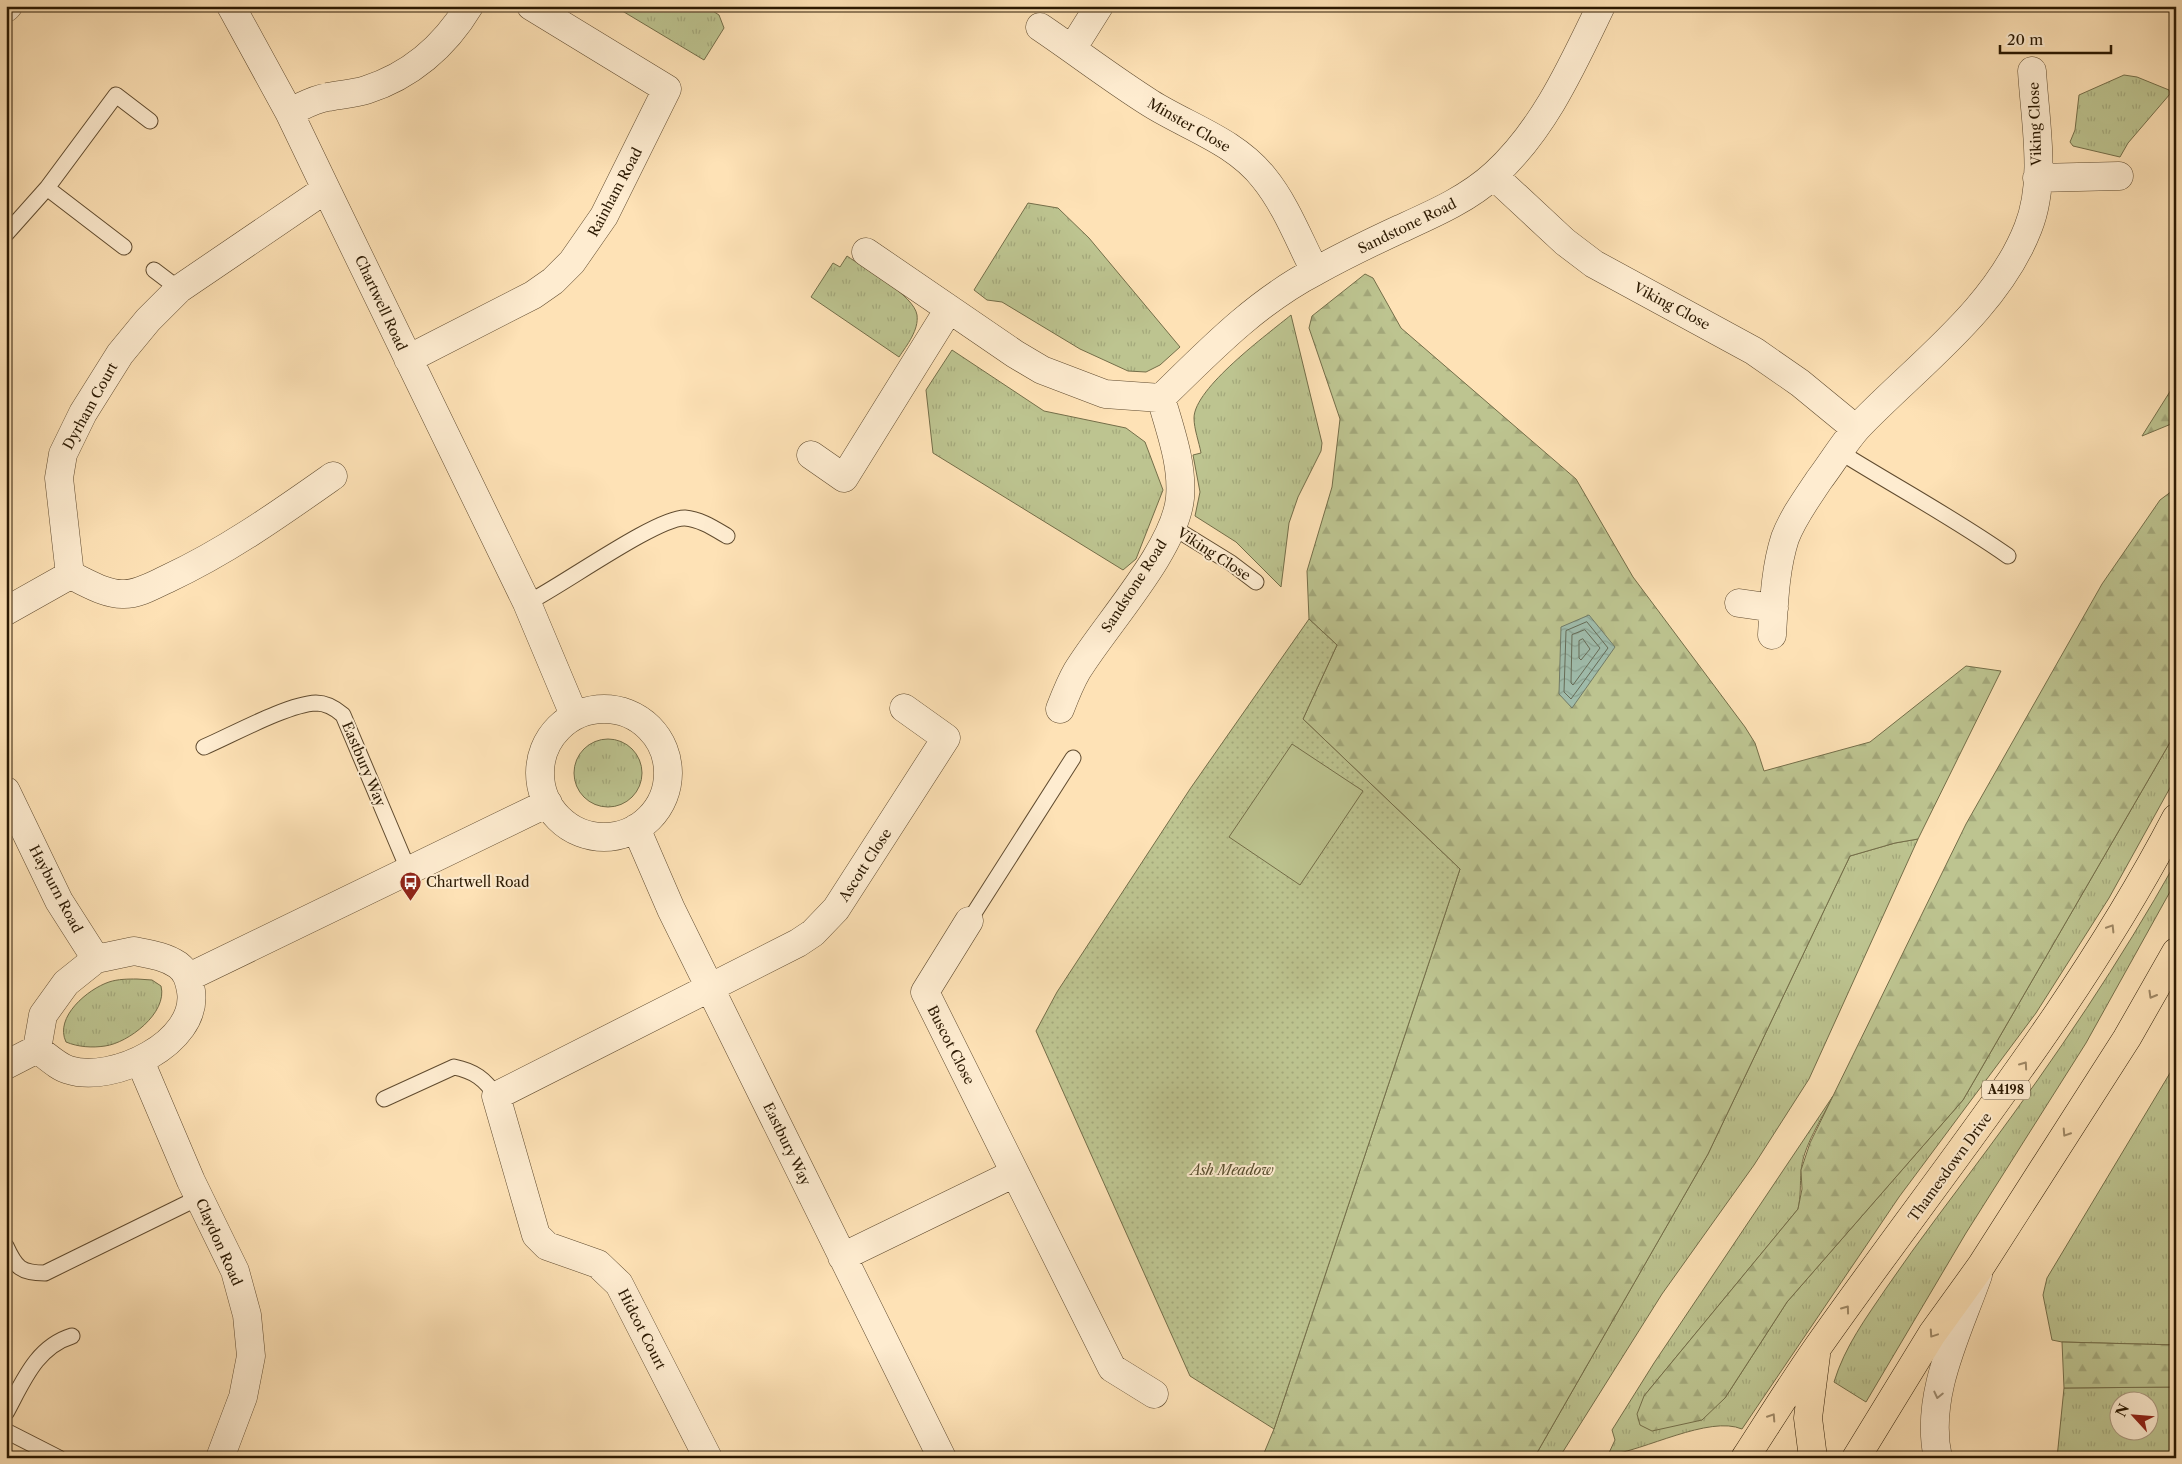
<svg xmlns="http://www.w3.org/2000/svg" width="2182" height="1464" font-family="'Libre Caslon Text',serif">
  <defs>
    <pattern id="grass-tufts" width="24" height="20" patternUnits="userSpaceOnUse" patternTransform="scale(1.25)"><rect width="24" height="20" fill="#bdc490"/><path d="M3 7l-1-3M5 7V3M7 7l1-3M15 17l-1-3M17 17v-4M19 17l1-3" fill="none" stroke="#a3a87b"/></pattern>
    <pattern id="forest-firs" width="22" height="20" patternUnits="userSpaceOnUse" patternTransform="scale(1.25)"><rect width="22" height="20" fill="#bdc490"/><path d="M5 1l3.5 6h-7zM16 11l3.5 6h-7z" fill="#a3a87b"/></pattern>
    <pattern id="park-dots" width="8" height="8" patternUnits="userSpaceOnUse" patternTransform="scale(1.25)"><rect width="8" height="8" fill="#bdc490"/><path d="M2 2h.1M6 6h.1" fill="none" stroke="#a3a87b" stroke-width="1.8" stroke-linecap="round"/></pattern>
    <pattern id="water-waves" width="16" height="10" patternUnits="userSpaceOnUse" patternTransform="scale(1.25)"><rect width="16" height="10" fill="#a0beae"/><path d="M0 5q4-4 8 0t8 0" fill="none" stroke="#8aa394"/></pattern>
  </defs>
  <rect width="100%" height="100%" fill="#fee2b6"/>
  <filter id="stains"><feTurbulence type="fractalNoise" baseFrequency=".004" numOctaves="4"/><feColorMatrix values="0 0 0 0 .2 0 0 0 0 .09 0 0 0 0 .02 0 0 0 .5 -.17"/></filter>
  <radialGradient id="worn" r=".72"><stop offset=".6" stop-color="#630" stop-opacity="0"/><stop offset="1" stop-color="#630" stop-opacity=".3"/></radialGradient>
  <path fill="url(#grass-tufts)" stroke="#746e49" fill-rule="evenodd" d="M614 6H705L719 15 724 28 704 60Z
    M2124 75 2137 77 2169 90 2170 94 2128 143 2120 157 2073 146 2070 142 2075 130 2079 95Z
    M1028 203 1058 208 1089 238 1180 347 1160 365 1146 372 1128 371 1080 349 1002 302 987 300 974 290Z
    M847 256C864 268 914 295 917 315 919 330 907 345 899 357L811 297 833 263 840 267Z
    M1291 315 1322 443 1321 451 1298 497 1289 523 1281 587 1236 542 1195 516 1200 492 1193 455 1201 453C1199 442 1194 429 1194 418 1194 388 1268 334 1291 315Z
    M952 350 1044 411 1126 428 1145 442 1163 490 1136 559 1123 570 933 453 926 390Z
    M2176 732V777L2109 898 2036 1013 1899 1197 1742 1429C1709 1415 1644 1451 1608 1455L1615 1440 1612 1430 1654 1363 1833 1096C1822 1119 1803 1146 1801 1171 1800 1184 1801 1196 1798 1209L1644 1396 1725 1398 1787 1302 1963 1100Z
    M574 773a34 34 0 1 1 68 0a34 34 0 1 1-68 0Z
    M1918 839 1809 1079 1754 1165 1662 1294 1559 1458H1534L1708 1154 1850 856 1895 843Z
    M2176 862V881L2086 1043 1966 1233 1866 1402 1834 1382C1845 1346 1866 1318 1887 1287 1919 1240 1954 1195 1987 1150 2056 1057 2120 962 2176 862Z
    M137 979 152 980 161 986C168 1013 128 1043 105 1046 92 1048 78 1047 66 1042 54 1017 88 989 109 982 118 979 128 979 137 979Z
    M2176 1063V1345L2062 1342 2052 1340 2043 1295 2047 1278Z
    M2176 1387V1458H2057L2064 1388ZM2120 1402H2150V1432H2120Z"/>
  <path fill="url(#forest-firs)" stroke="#746e49" d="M1365 274 1373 278 1401 328 1576 479 1633 577 1745 727 1755 743 1764 771 1870 742 1966 666 2001 671 1918 839 1895 843 1850 856 1708 1154 1534 1458H1262L1274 1429 1460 869 1303 719 1337 645 1309 619 1307 571 1332 487 1340 419 1309 328 1312 316Z
    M2176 382V422L2142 436Z
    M2176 488V732L1963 1100 1787 1302 1725 1398 1702 1420 1652 1431 1640 1425 1637 1414 1644 1396 1798 1209 1802 1189 1801 1170 1810 1143 1966 824 2102 584 2160 500Z
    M2062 1342 2176 1345V1387L2064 1388Z"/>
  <path fill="url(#park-dots)" stroke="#746e49" d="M1309 619 1337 645 1303 719 1460 869 1274 1429 1190 1376 1036 1031 1057 992 1190 789Z"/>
  <path fill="#bdc490" stroke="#746e49" d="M1292 744 1363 791 1300 885 1229 837Z"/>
  <path fill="url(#water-waves)" stroke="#717c69" d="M1589 615 1615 647 1572 708 1559 694 1561 627Z"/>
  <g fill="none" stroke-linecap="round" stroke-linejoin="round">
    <path stroke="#666c58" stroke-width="1" d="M1587 622 1608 648 1571 699 1564 692 1566 631Z
      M1585 630 1600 648 1573 685 1571 683 1572 635Z
      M1583 639 1590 649 1581 660 1579 658V641Z"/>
    <defs>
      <path id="service" d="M47 188 116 95 150 121
        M6 234 47 188 124 247
        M154 270 179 289
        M1840 452C1896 487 1954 518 2008 556
        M1171 526 1231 563 1256 582
        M527 603C560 587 657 517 685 518 700 519 715 529 727 536
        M204 747C232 735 288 704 316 703 327 703 335 708 343 715L408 869
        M969 921 1073 758
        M384 1099 454 1067C474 1071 485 1079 496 1096
        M6 1246C16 1268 21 1273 45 1273L200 1197
        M6 1413C23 1382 36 1347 72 1336
        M6 1431 59 1458"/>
      <path id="minor" d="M231 6 289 112 326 189 527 603 574 715
        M6 8 8 6
        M1040 27C1077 52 1112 79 1150 103 1188 127 1235 141 1264 178 1286 205 1299 240 1315 271
        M1072 49 1099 6
        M289 112C301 107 314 99 328 97 341 94 354 94 366 90 410 76 445 46 469 6
        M1494 176 1565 242 1594 264 1754 351 1800 383 1856 429
        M2037 178 2119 176
        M866 252 1015 354 1042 370 1105 394 1161 398C1209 351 1256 302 1316 271 1343 256 1372 242 1400 229 1433 214 1468 199 1495 174 1544 129 1572 66 1601 6
        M408 359 533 295 553 281 572 262 604 216 667 89 531 6
        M811 455 844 478 949 309
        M70 575C86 582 106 595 124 594 139 594 154 585 167 579 227 551 279 514 333 476
        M1739 603 1774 608
        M6 611 70 575 59 478 63 454 83 413 120 354 148 320 179 289 326 189
        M1772 635C1774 603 1775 569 1785 538 1793 517 1807 498 1819 480 1832 463 1843 444 1857 428 1916 366 1996 310 2028 228 2047 181 2035 121 2032 71
        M1060 709C1065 696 1070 683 1077 671 1105 625 1175 550 1180 498 1183 464 1170 430 1161 398
        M540 773a64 64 0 1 1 128 0a64 64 0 1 1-128 0Z
        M6 791 59 901 96 959
        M636 828 671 909 942 1458
        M969 921 925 992 1015 1173
        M134 951C149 954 165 956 178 965 187 972 189 980 191 991 199 1043 112 1084 69 1070 58 1067 47 1056 37 1049L43 1015 66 983 96 959Z
        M189 977 548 803
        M140 1061 191 1181 235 1271 247 1315 251 1356 243 1397 220 1458
        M6 1065 37 1049
        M842 1257 1015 1173 1112 1368 1154 1394
        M708 1458 619 1284 598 1264 547 1246 536 1235 496 1096 798 943 813 933 836 909 946 738 904 708
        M1938 1458C1924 1396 1958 1332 1978 1275"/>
      <path id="primary" d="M1745 1458C1769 1421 1792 1384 1817 1348 1940 1173 2077 1008 2176 818
        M1813 1458 1808 1418 1816 1355
        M1856 1458 1932 1334 1981 1266 2127 1038 2176 952"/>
    </defs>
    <use href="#service" stroke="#604b2f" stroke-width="17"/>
    <use href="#minor" stroke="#604b2f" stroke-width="29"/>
    <use href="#primary" stroke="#2b1902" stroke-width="29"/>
    <use href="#service" stroke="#feecd0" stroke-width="15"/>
    <use href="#minor" stroke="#feecd0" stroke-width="28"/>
    <use href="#primary" stroke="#fee2b6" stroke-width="28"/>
  </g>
  <defs><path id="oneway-chevron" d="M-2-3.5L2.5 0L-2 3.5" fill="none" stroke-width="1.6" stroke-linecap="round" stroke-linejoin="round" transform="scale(1.25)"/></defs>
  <g stroke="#9f8865">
    <use href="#oneway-chevron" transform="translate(2111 928) rotate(-58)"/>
    <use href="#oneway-chevron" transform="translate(2152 995) rotate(120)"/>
    <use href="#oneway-chevron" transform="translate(2024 1065) rotate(-55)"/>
    <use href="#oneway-chevron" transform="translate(2066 1133) rotate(123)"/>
    <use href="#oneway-chevron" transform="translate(1846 1309) rotate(-54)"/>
    <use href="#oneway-chevron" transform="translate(1933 1334) rotate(124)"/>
    <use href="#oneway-chevron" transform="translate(1772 1417) rotate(-57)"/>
  </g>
  <use stroke="#9f8d73" href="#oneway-chevron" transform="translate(1938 1395) rotate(103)"/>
  <defs>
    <symbol id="bus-pin" viewBox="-11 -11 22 30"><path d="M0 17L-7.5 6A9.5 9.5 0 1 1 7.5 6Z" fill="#8f2418" stroke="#feecd0"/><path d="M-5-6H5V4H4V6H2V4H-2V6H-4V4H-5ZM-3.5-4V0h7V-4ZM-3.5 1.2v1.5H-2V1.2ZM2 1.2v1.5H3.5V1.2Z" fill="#fff"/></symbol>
  </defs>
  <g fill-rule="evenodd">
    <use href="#bus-pin" x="398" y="870" width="25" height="34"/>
  </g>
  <g text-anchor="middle" stroke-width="4" stroke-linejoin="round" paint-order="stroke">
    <rect fill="#feecd0" stroke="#6a5840" stroke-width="1" x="1982" y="1080.5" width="48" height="19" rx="4"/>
    <g font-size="12" font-weight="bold" fill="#2b1902">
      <text x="2006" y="1094">A4198</text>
    </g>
    <g font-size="14" fill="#2b1902" stroke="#feecd0">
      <text transform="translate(2035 124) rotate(-92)" y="5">Viking Close</text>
      <text transform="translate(1189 125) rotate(30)" y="5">Minster Close</text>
      <text transform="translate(615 192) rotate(-62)" y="5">Rainham Road</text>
      <text transform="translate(1407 226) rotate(-26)" y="5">Sandstone Road</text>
      <text transform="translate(381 303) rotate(65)" y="5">Chartwell Road</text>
      <text transform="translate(1672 306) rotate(28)" y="5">Viking Close</text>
      <text transform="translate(90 406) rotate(-61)" y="5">Dyrham Court</text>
      <text transform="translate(1214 554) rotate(33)" y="5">Viking Close</text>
      <text transform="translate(1134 586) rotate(-57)" y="5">Sandstone Road</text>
      <text transform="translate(364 764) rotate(67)" y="5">Eastbury Way</text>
      <text transform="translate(865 865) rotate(-57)" y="5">Ascott Close</text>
      <text transform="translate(56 889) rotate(62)" y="5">Hayburn Road</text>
      <text transform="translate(951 1045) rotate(63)" y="5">Buscot Close</text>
      <text transform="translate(787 1144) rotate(64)" y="5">Eastbury Way</text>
      <text transform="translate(1950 1167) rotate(-54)" y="5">Thamesdown Drive</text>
      <text transform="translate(219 1242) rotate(66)" y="5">Claydon Road</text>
      <text transform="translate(642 1329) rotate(63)" y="5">Hidcot Court</text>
    </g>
    <g font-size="14" fill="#2b1902" stroke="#feecd0" text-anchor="start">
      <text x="426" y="887">Chartwell Road</text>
    </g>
    <g font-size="14" font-style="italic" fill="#574c2d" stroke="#feecd0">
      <text x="1232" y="1175">Ash Meadow</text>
    </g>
  </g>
  <rect width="2182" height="1464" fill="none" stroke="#fee2b6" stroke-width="25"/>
  <rect x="8" y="8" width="2167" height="1449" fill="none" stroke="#2b1902" stroke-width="2.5"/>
  <rect x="12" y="12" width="2157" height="1439" fill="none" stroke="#2b1902"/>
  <g transform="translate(2134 1416) rotate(296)"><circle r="24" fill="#feecd0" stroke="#aa987e"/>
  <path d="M0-4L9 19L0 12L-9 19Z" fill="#8f2418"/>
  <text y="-8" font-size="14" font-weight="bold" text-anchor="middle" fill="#2b1902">N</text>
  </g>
  <path d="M2000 45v8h111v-8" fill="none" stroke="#2b1902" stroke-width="2.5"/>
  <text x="2007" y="45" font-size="15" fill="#2b1902" stroke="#feecd0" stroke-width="4" paint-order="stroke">20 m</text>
  <rect width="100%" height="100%" filter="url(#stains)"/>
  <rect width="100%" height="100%" fill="url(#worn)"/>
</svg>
